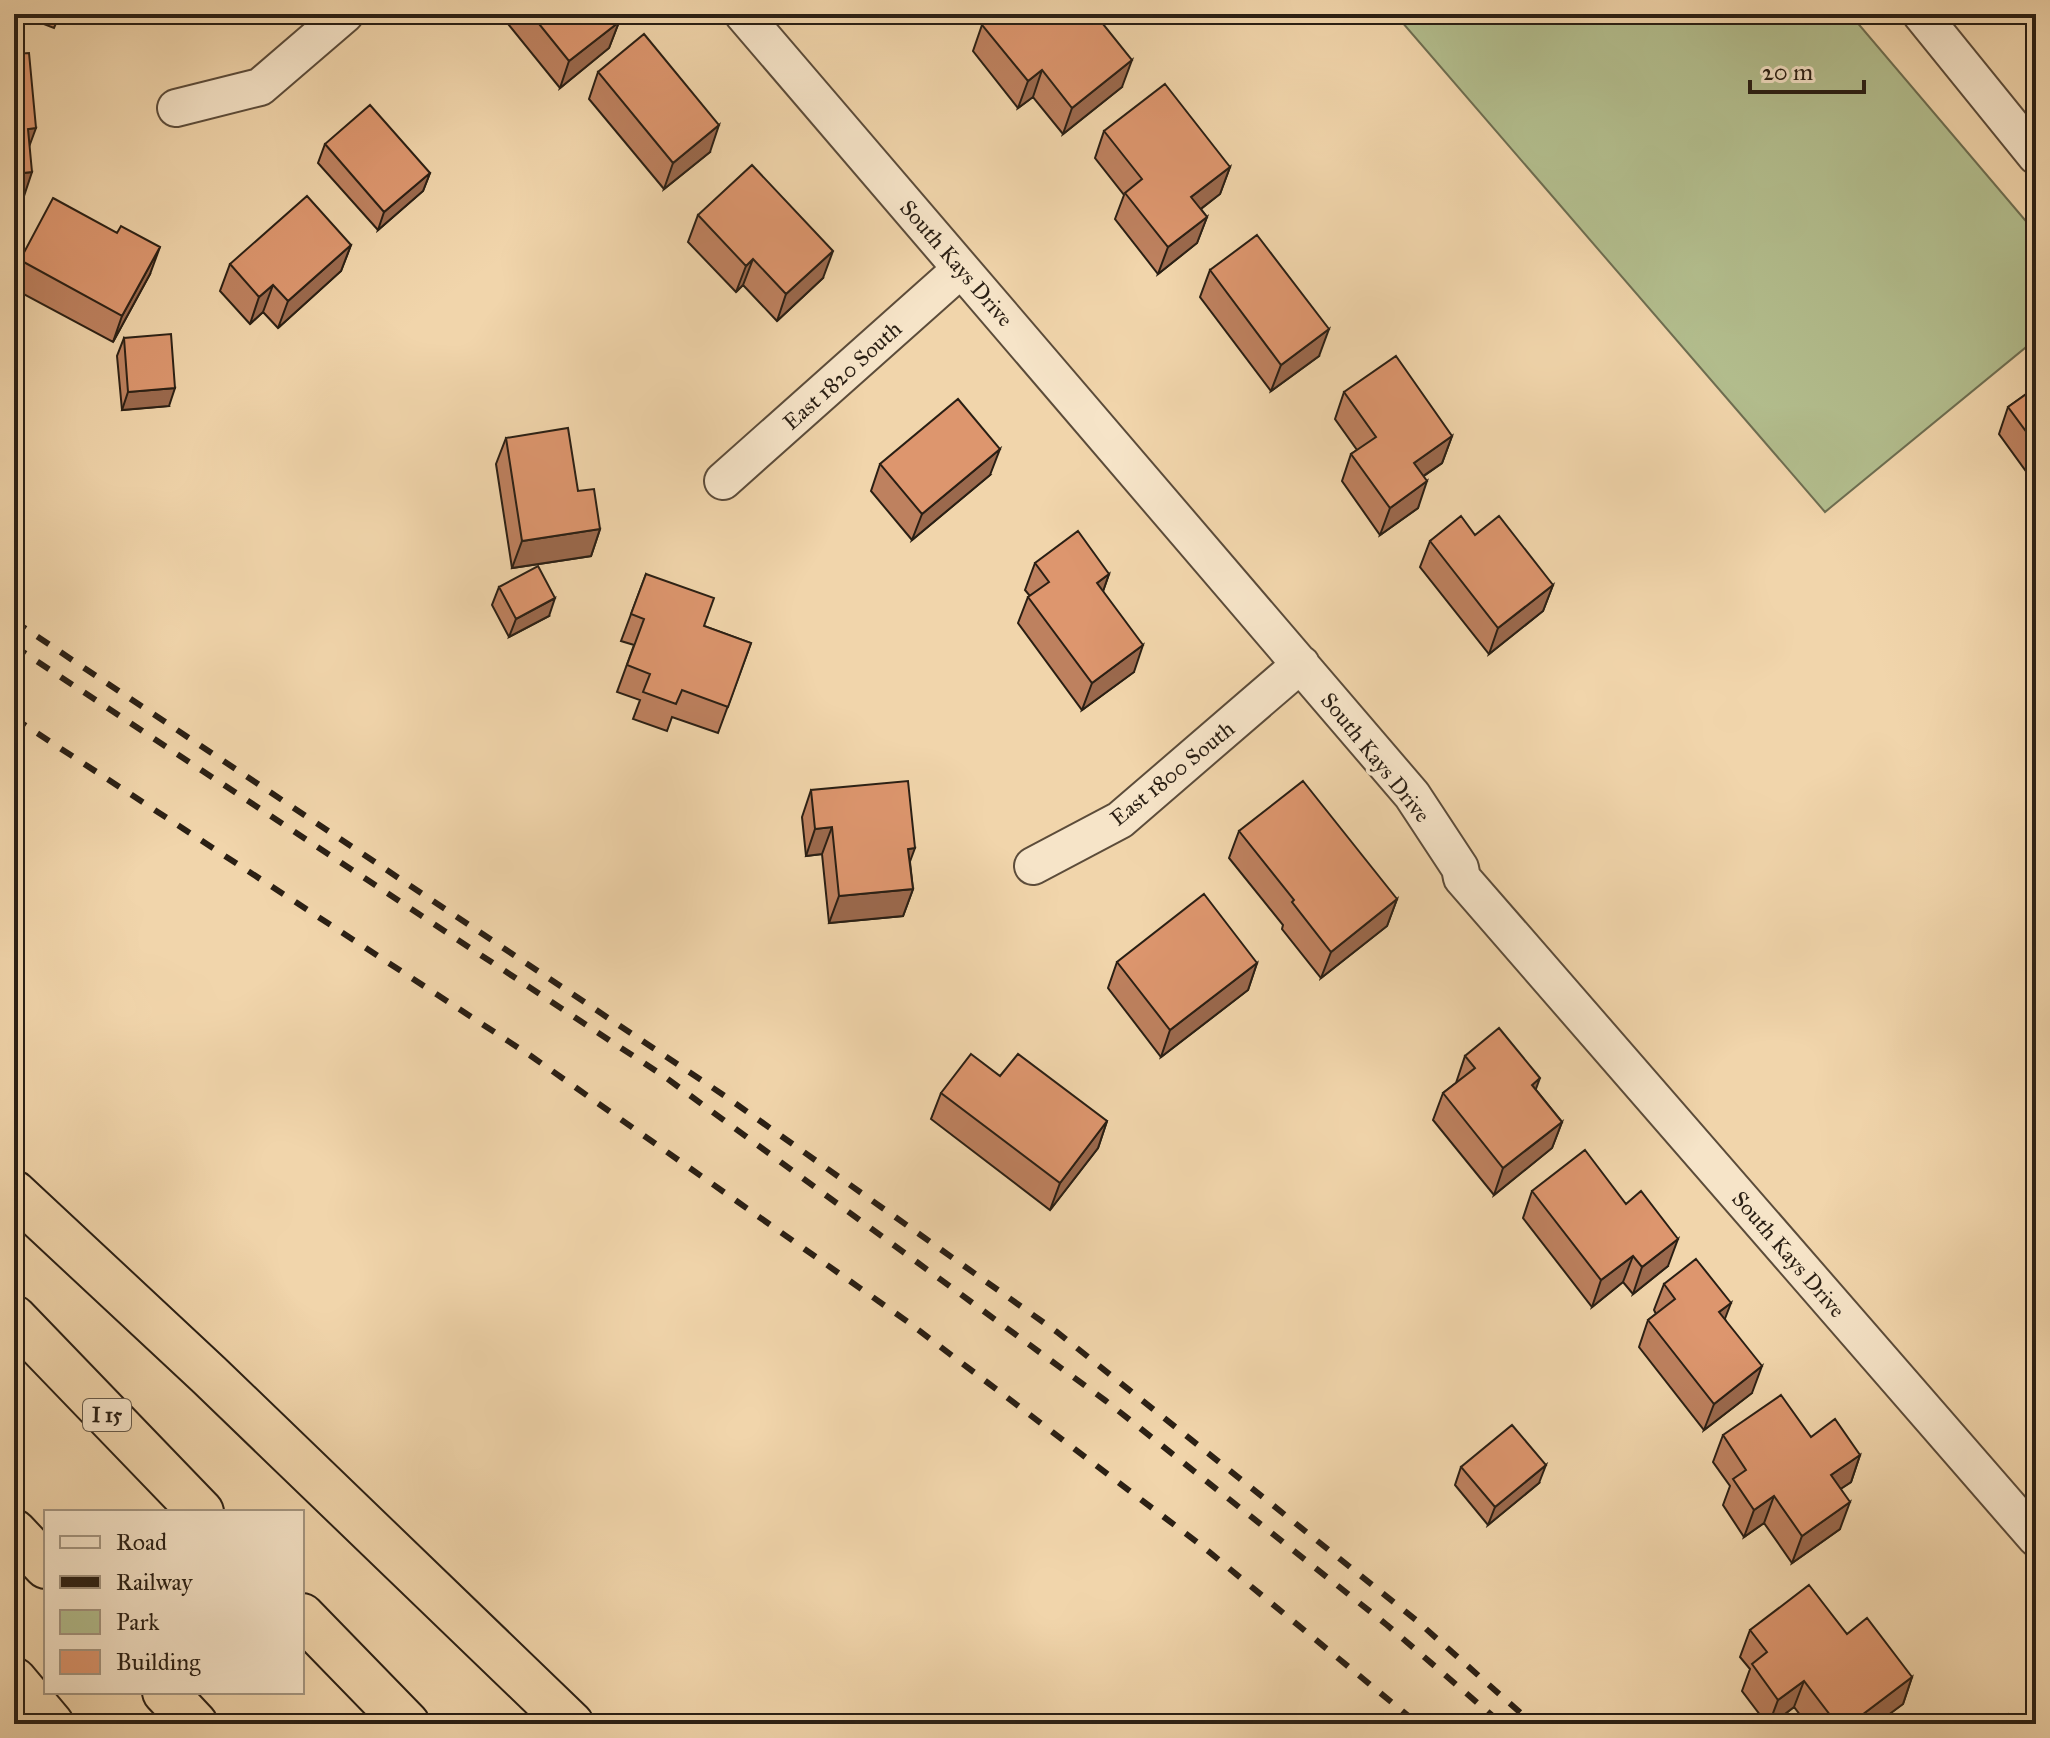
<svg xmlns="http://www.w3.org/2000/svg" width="2050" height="1738" font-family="'IM FELL Great Primer',serif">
  <rect width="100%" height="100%" fill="#f1d5ab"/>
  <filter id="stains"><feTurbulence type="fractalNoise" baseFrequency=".0025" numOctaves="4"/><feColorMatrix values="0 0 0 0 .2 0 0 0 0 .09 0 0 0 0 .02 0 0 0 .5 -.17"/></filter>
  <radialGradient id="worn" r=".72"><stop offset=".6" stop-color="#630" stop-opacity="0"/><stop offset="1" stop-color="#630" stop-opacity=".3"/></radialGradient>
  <path fill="#b3be8e" stroke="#6e6e51" stroke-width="2" d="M1395 14H1850L2036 233V339L1825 512Z"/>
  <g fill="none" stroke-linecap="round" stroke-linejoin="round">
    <defs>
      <path id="minor" d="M743 14 1412 795 1460 868 1462 878 2036 1538
        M1921 14 2036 156
        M176 108 260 87 345 14
        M723 481 961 269
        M1033 866 1120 820 1301 664"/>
      <path id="motorway" d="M14 1193 209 1375 571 1724
        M14 1318 201 1512
        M14 1532 46 1566
        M302 1616 407 1724
        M14 1680 51 1724
        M165 1692 195 1724"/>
    </defs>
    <use href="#minor" stroke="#5c4c3a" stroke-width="40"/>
    <use href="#motorway" stroke="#2a1f14" stroke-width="48"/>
    <use href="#minor" stroke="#f6e4c8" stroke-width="36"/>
    <use href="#motorway" stroke="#f1d5ab" stroke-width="44"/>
    <path stroke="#2a1f14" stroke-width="6" stroke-dasharray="14 14" stroke-linecap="butt" d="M14 621 725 1096 1057 1332 1416 1620 1533 1724
      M14 646 665 1077 1106 1401 1387 1625 1502 1724
      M14 718 531 1056 908 1322 1202 1546 1418 1724"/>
  </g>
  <path fill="#be815f" stroke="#2a1f14" stroke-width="2" d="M18 14H60L54 28Z
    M500 14H613L619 22 609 48 560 88Z
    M1046 18 1122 87 1063 134 1033 97 1018 108 973 51 982 25Z
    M598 72 710 152 664 189 589 99Z
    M1104 131 1230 167 1220 194 1201 209 1207 217 1197 243 1158 274 1115 219 1124 195 1095 158Z
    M325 144 430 173 423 191 378 230 318 163Z
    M698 215 823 278 777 321 743 285 736 292 688 242Z
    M351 245 341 271 278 328 263 312 250 324 220 291 230 264Z
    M20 260 150 274 113 342 14 289V276Z
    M1210 270 1319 356 1271 391 1200 297Z
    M124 338 169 406 122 410 117 356Z
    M2036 387V468L2028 474 1999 434 2008 407Z
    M1344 392 1452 436 1442 463 1424 476 1418 508 1380 535 1342 481 1351 454 1357 450 1335 419Z
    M506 438 578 491 600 529 591 556 512 568 496 464Z
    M880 464 990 475 912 540 871 491Z
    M1475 535 1553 585 1543 611 1489 654 1420 567 1430 541Z
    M1035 563 1109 574 1103 591 1134 672 1082 710 1018 623 1028 597 1030 596 1025 590Z
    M646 574 704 626 751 643 718 733 672 717 667 731 633 719 640 700 617 692 634 645 621 641Z
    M499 587 549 616 509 637 492 605Z
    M811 790 910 862 913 889 903 916 829 923 822 854 806 856 802 817Z
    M1239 831 1397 899 1387 926 1321 978 1282 929 1283 925 1229 858Z
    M1117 962 1257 963 1248 990 1161 1057 1108 988Z
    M1465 1056 1536 1090 1562 1122 1552 1148 1494 1195 1433 1120 1443 1093 1456 1083Z
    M1000 1076 1107 1121 1098 1148 1050 1210 931 1119 941 1093Z
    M1532 1191 1626 1204 1668 1266 1633 1294 1623 1282 1592 1307 1523 1218Z
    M1664 1284 1725 1319 1752 1393 1704 1430 1639 1347 1648 1320 1656 1314 1654 1310Z
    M1723 1435 1860 1455 1851 1482 1840 1489V1529L1792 1563 1764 1523 1744 1537 1723 1505 1730 1486 1713 1462Z
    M1461 1467 1539 1483 1488 1525 1455 1485Z
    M1750 1630 1847 1634 1912 1677 1903 1704 1876 1724H1807L1794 1707 1772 1724H1767L1742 1691 1750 1669 1740 1657Z"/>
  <path fill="#9b694d" stroke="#2a1f14" stroke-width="2" d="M619 22 609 48 560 88 569 61Z
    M1132 60 1122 87 1063 134 1072 108Z
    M1042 70 1033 97 1018 108 1028 81Z
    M719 125 710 152 664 189 673 163Z
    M36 128 26 155 28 129Z
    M1230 167 1220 194 1181 224 1191 197Z
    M32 172 23 199 14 200V174Z
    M430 173 423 191 378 230 384 212Z
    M1207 217 1197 243 1158 274 1168 247Z
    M351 245 341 271 278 328 288 301Z
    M160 247 150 274 113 342 122 316Z
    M833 251 823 278 777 321 786 294Z
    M753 259 743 285 736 292 746 266Z
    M273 285 263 312 250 324 259 297Z
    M1329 329 1319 356 1271 391 1281 365Z
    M175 388 169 406 122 410 128 392Z
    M1452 436 1442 463 1404 489 1414 463Z
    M1000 449 990 475 912 540 922 514Z
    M2036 451V468L2028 474Z
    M1427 481 1418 508 1380 535 1390 508Z
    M600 529 591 556 512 568 522 541Z
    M1109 574 1100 600 1097 583Z
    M1553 585 1543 611 1489 654 1498 628Z
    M555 598 549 616 509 637 516 619Z
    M1143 645 1134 672 1082 710 1092 683Z
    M832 827 822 854 806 856 815 829Z
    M915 848 905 875 908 849Z
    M913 889 903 916 829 923 839 896Z
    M1397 899 1387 926 1321 978 1331 952Z
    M1257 963 1248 990 1161 1057 1170 1030Z
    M1540 1078 1530 1105 1532 1085Z
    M1107 1121 1098 1148 1050 1210 1060 1183Z
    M1562 1122 1552 1148 1494 1195 1503 1168Z
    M1678 1239 1668 1266 1633 1294 1642 1267Z
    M1633 1256 1623 1282 1592 1307 1601 1280Z
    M1731 1303 1721 1329 1719 1312Z
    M1762 1366 1752 1393 1704 1430 1714 1404Z
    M1860 1455 1851 1482 1821 1502 1831 1475Z
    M1546 1465 1539 1483 1488 1525 1495 1507Z
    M1774 1496 1764 1523 1744 1537 1754 1510Z
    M1850 1502 1840 1529 1792 1563 1802 1536Z
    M1912 1677 1903 1704 1876 1724H1850Z
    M1804 1681 1794 1707 1772 1724H1769L1778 1700Z"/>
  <path fill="#dd966e" stroke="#2a1f14" stroke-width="2" d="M531 14H613L619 22 569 61Z
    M996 14H1043L1046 18 1051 14H1095L1132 60 1072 108 1042 70 1028 81 982 25Z
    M644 34 719 125 673 163 598 72Z
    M29 53 36 128 28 129 32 172 14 174V54Z
    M1165 84 1230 167 1191 197 1207 217 1168 247 1125 193 1142 179 1104 131Z
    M370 105 430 173 384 212 325 144Z
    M752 165 833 251 786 294 753 259 746 266 698 215Z
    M307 196 351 245 288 301 273 285 259 297 230 264Z
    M53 198 117 233 121 226 160 247 122 316 20 260Z
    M1257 235 1329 329 1281 365 1210 270Z
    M171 334 175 388 128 392 124 338Z
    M1396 356 1452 436 1414 463 1427 481 1390 508 1351 454 1376 437 1344 392Z
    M2036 387V445L2008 407Z
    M958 399 1000 449 922 514 880 464Z
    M568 428 578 491 594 489 600 529 522 541 506 438Z
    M1461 516 1475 535 1499 516 1553 585 1498 628 1430 541Z
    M1078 531 1109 574 1097 583 1143 645 1092 683 1028 597 1049 582 1035 563Z
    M538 566 555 598 516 619 499 587Z
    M646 574 714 598 704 626 751 643 728 707 682 690 676 704 643 692 650 674 627 665 644 619 631 614Z
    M908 781 915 848 908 849 913 889 839 896 832 827 815 829 811 790Z
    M1303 781 1397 899 1331 952 1292 902 1294 900 1239 831Z
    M1204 894 1257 963 1170 1030 1117 962Z
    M1499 1028 1540 1078 1532 1085 1562 1122 1503 1168 1443 1093 1475 1068 1465 1056Z
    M971 1054 1000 1076 1018 1054 1107 1121 1060 1183 941 1093Z
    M1585 1150 1626 1204 1641 1191 1678 1239 1642 1267 1633 1256 1601 1280 1532 1191Z
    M1696 1259 1731 1303 1719 1312 1762 1366 1714 1404 1648 1320 1675 1299 1664 1284Z
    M1781 1395 1811 1437 1835 1419 1860 1455 1831 1475 1850 1502 1802 1536 1774 1496 1754 1510 1733 1479 1746 1470 1723 1435Z
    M1512 1425 1546 1465 1495 1507 1461 1467Z
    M1809 1585 1847 1634 1867 1618 1912 1677 1850 1724H1837L1804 1681 1778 1700 1752 1664 1767 1652 1750 1630Z
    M2008 1714 2016 1724H1994Z"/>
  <g text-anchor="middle" stroke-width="8" stroke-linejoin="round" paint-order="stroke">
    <rect fill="#f6e4c8" stroke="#675a4a" stroke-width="2" x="83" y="1399" width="48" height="32" rx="6"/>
    <g font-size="20" font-weight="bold" fill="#2a1f14">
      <text x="107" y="1422">I 15</text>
    </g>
    <g font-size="22" fill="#2a1f14" stroke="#f6e4c8">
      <text transform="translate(957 263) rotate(49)" y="8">South Kays Drive</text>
      <text transform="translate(842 375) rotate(-42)" y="8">East 1820 South</text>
      <text transform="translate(1376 757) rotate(51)" y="8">South Kays Drive</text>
      <text transform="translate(1172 773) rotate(-39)" y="8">East 1800 South</text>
      <text transform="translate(1789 1254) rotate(49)" y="8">South Kays Drive</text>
    </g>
  </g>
  <rect width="2050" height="1738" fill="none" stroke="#f1d5ab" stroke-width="48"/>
  <rect x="16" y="16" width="2018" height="1706" fill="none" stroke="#2a1f14" stroke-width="4"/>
  <rect x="24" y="24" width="2002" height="1690" fill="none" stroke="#2a1f14" stroke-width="2"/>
  <rect x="44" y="1510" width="260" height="184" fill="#f6e4c8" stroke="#a49580" stroke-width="2"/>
  <rect x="60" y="1536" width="40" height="12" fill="#f6e4c8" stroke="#a49580" stroke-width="2"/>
  <text x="116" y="1550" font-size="24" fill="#2a1f14">Road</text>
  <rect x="60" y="1576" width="40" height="12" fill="#2a1f14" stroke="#a49580" stroke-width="2"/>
  <text x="116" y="1590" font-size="24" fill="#2a1f14">Railway</text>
  <rect x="60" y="1610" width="40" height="24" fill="#b3be8e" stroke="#a49580" stroke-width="2"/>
  <text x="116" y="1630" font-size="24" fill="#2a1f14">Park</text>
  <rect x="60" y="1650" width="40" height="24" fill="#dd966e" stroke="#a49580" stroke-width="2"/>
  <text x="116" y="1670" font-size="24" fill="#2a1f14">Building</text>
  <path d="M1750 80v12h114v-12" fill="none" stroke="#2a1f14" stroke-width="4"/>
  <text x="1762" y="80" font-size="24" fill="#2a1f14" stroke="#f6e4c8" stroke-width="6" paint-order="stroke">20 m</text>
  <rect width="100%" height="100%" filter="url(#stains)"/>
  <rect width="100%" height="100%" fill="url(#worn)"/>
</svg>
